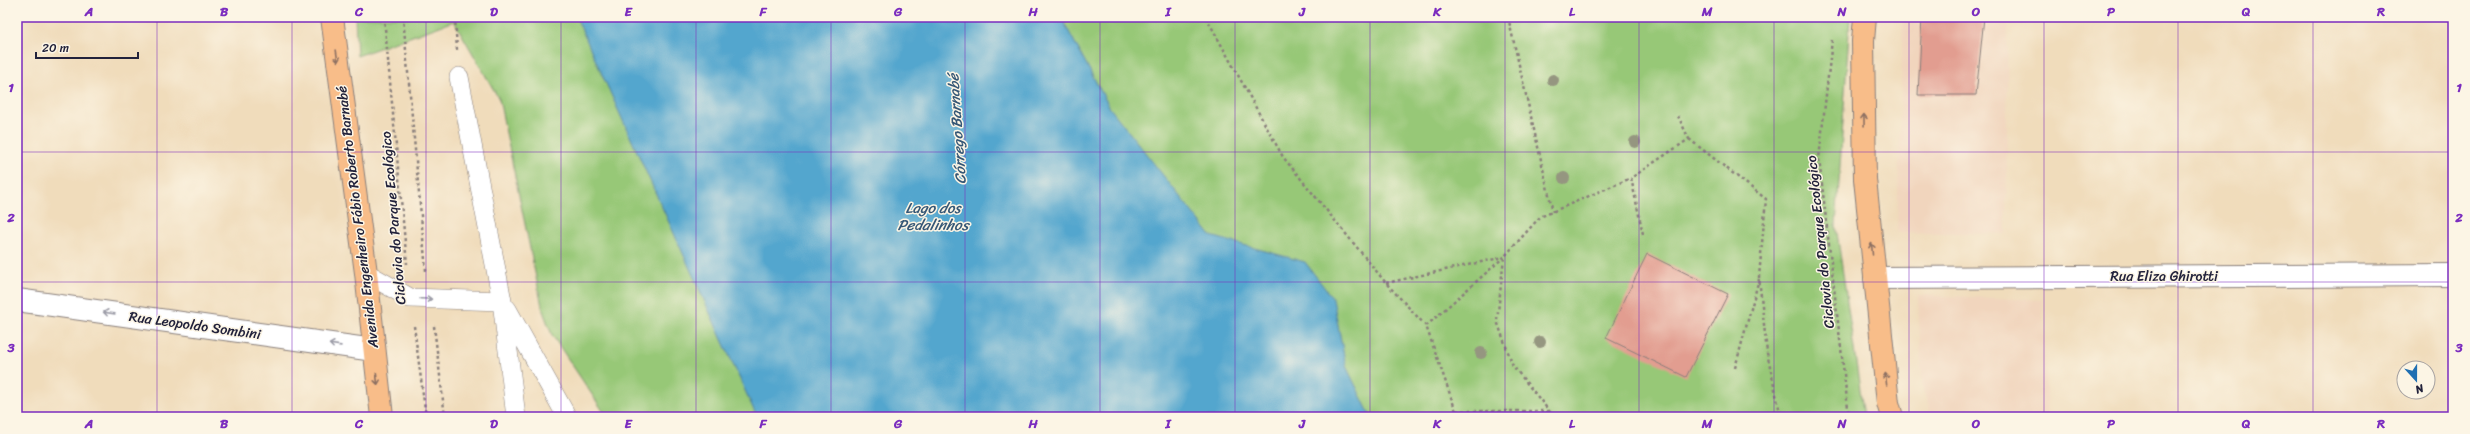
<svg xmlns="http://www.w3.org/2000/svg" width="2470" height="434" font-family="Sriracha,sans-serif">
  <rect width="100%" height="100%" fill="#fcf5e5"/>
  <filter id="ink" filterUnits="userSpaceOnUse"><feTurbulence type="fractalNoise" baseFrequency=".025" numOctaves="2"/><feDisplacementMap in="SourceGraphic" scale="8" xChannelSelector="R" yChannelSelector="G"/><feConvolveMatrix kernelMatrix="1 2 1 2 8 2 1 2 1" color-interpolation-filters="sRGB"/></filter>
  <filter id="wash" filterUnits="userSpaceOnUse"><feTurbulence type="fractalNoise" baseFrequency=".012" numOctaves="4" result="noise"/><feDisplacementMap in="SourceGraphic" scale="16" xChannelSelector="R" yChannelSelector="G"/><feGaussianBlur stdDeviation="0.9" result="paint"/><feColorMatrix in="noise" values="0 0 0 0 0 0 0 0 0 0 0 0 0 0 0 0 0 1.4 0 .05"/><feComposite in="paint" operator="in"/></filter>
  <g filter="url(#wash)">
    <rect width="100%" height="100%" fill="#f0dcbb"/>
    <path fill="#f1d5bd" d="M1903 17H2008L2006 234 1897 232Z
      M1918 295 2042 300 2047 417H1932L1922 386Z"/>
    <path fill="#97c877" stroke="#5c7559" d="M355 17H1850L1836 226 1864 417H607L552 335 543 311 499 99 454 21 357 56Z"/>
    <path fill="#52a6ce" stroke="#3a6484" d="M576 17H1061L1110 108 1211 236 1305 262 1333 299 1346 366 1371 417H757Z"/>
    <g id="blocks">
      <path fill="#e29d90" d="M1922 17H1984L1976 95H1918Z
        M1647 254 1728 294 1686 377 1606 338Z"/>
    </g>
  </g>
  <g filter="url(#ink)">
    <use href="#blocks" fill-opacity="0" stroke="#897f7b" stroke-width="1"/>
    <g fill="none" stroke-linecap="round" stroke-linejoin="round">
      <defs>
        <path id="service" d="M459 77 502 301 516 417
          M366 273 410 298 502 301
          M507 309 567 417"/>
        <path id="minor" d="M1875 278 2453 275
          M17 300 374 350"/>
        <path id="primary" d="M332 17 366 273 382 417
          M1865 17 1863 41 1865 179 1888 403 1892 417"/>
      </defs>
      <use href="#service" stroke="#897f7b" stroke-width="20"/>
      <use href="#minor" stroke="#897f7b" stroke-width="24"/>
      <use href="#primary" stroke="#897f7b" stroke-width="24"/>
      <path stroke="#897f7b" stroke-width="2.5" stroke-dasharray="3 3" stroke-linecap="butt" d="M384 17 407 264
        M403 17 426 271
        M455 17 457 50
        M1206 17 1283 157 1386 283 1426 326 1458 417
        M1508 17 1553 212
        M1832 40 1819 159 1849 417
        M1689 139 1766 199 1759 277 1767 353 1781 417
        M1643 234 1631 178 1689 139 1678 116
        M1386 283 1504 257
        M414 326 426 417
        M434 326 445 417
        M1426 326 1504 257
        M1735 368 1759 279
        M1456 411H1549
        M1554 417 1513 366 1497 321 1504 257 1540 217 1631 178"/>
      <use href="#service" stroke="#fff" stroke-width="19"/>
      <use href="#minor" stroke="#fff" stroke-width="22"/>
      <use href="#primary" stroke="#f8bd89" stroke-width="22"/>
    </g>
    <g fill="#959680">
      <circle cx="1553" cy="80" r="6"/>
      <circle cx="1635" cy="142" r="6"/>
      <circle cx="1564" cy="178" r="6"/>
      <circle cx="1540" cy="342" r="6"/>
      <circle cx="1481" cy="353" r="6"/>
    </g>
    <defs><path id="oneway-shaft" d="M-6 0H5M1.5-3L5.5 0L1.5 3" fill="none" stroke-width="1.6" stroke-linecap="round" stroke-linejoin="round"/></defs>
    <g stroke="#8d7062">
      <use href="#oneway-shaft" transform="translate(337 56) rotate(82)"/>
      <use href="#oneway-shaft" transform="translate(1864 120) rotate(-91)"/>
      <use href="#oneway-shaft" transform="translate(1872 249) rotate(-95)"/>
      <use href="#oneway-shaft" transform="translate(377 379) rotate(83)"/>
      <use href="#oneway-shaft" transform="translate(1886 379) rotate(-96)"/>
    </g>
    <g stroke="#9c9ca7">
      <use href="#oneway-shaft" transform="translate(426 299) rotate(2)"/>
      <use href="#oneway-shaft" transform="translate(109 313) rotate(-172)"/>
      <use href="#oneway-shaft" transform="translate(335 345) rotate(-172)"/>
    </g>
  </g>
  <path fill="none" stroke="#7b2cbf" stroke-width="1" stroke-opacity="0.55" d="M157 17V417M292 17V417M426 17V417M561 17V417M696 17V417M831 17V417M965 17V417M1100 17V417M1235 17V417M1370 17V417M1505 17V417M1639 17V417M1774 17V417M1909 17V417M2044 17V417M2178 17V417M2313 17V417M17 152H2453M17 282H2453"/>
  <g text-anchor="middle" stroke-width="3" stroke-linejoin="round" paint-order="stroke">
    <g font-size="14" fill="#22223b" stroke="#fcf5e5">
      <text transform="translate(357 217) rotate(-97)" y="5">Avenida Engenheiro Fábio Roberto Barnabé</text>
      <text transform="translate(393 218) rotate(-95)" y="5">Ciclovia do Parque Ecológico</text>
      <text transform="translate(1820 242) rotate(-96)" y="5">Ciclovia do Parque Ecológico</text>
      <text x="2164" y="281">Rua Eliza Ghirotti</text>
      <text transform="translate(195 325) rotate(8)" y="5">Rua Leopoldo Sombini</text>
    </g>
    <g font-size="15" font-style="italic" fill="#355776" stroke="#fcf5e5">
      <text transform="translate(957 129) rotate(-94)" y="5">Córrego Barnabé</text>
      <text x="933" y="213">Lago dos<tspan x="933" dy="17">Pedalinhos</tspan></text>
    </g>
  </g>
  <rect width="2470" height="434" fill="none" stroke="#fcf5e5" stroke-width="44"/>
  <g transform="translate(2416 380) rotate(159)"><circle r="19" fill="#fcf5e5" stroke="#a5a1a1"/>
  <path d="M0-3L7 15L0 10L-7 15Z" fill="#1f6fb2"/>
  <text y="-6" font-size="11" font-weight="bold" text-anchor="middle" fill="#22223b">N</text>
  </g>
  <path d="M36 52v6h102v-6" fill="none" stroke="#22223b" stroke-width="2"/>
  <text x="42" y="52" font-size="12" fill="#22223b" stroke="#fcf5e5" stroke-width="3" paint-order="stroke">20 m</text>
  <rect x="22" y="22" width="2426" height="390" fill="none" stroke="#7b2cbf" stroke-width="1.5"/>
  <g font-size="13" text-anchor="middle" font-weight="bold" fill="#7b2cbf">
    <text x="89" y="16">A</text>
    <text x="224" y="16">B</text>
    <text x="359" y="16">C</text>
    <text x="494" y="16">D</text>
    <text x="628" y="16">E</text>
    <text x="763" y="16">F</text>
    <text x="898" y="16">G</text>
    <text x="1033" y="16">H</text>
    <text x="1168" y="16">I</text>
    <text x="1302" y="16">J</text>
    <text x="1437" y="16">K</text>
    <text x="1572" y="16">L</text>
    <text x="1707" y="16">M</text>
    <text x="1842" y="16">N</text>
    <text x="1976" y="16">O</text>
    <text x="2111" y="16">P</text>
    <text x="2246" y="16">Q</text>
    <text x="2381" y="16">R</text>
    <text x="11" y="92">1</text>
    <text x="2459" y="92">1</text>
    <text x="11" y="222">2</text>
    <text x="2459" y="222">2</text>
    <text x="11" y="352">3</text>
    <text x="2459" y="352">3</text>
    <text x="89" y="428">A</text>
    <text x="224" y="428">B</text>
    <text x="359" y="428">C</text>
    <text x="494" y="428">D</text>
    <text x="628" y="428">E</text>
    <text x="763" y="428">F</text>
    <text x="898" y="428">G</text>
    <text x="1033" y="428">H</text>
    <text x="1168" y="428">I</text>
    <text x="1302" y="428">J</text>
    <text x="1437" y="428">K</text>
    <text x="1572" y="428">L</text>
    <text x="1707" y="428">M</text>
    <text x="1842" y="428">N</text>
    <text x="1976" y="428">O</text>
    <text x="2111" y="428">P</text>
    <text x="2246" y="428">Q</text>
    <text x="2381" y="428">R</text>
  </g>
</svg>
